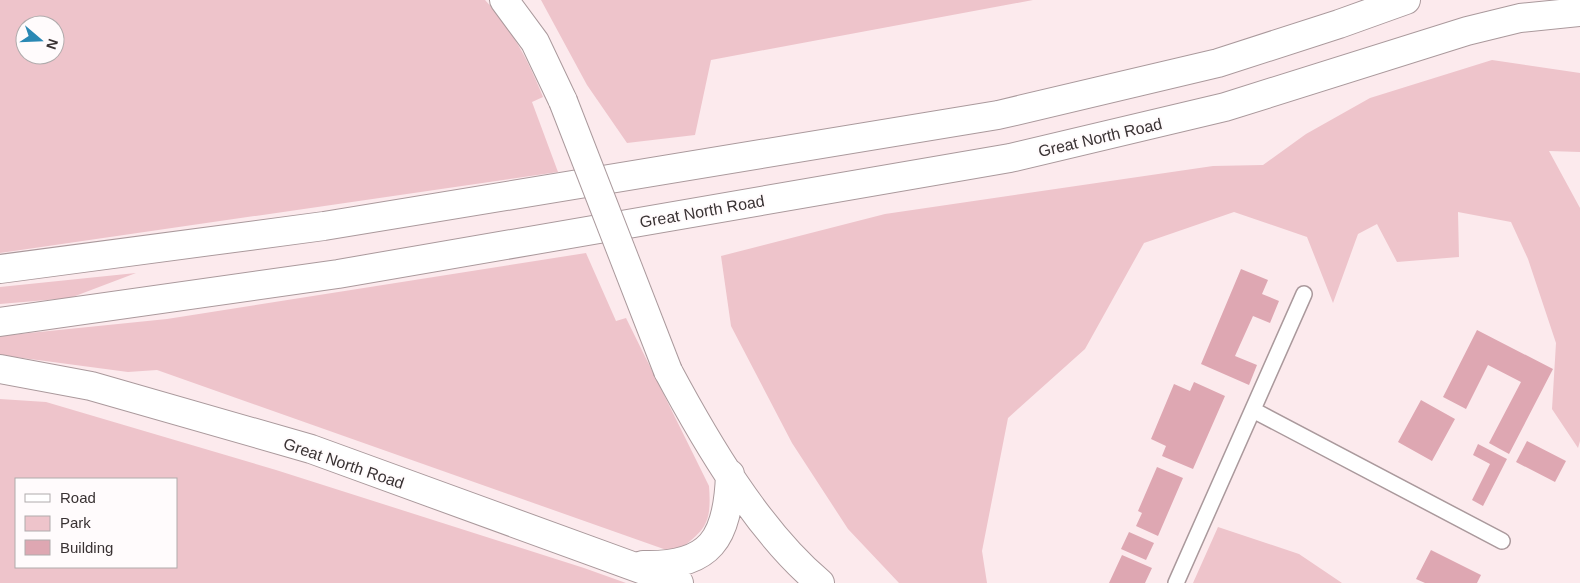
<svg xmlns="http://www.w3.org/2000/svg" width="1580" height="583" font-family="Helvetica,sans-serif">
  <rect width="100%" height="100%" fill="#fceaed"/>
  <path fill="#eec4cb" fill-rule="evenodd" d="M0 0H485C511 28 529 61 543 97L532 102 558 172 0 253ZM25 25H55V55H25Z
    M541 0H1033L711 60 695 135 627 143 587 85Z
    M1492 60 1580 73V152L1549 151 1580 208V441L1578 448 1552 409 1556 343 1528 259 1511 222 1458 212 1459 257 1397 262 1377 224 1358 234 1333 303 1307 237 1234 212 1144 243 1085 349 1008 418 982 551 987 583H899L848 529 792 443 731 326 721 256 885 214 1213 166 1263 165 1306 134 1370 98Z
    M586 253 616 321 626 318 709 486C712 525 705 530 675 553L157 370 128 372 0 355V336L167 319Z
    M136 273 70 298 0 304V287Z
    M0 399 46 402 276 470 584 568 626 583H0ZM16 479H176V567H16Z
    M1218 527 1299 554 1342 583H1193Z"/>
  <path fill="#dea7b2" d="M1241 269 1268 280 1262 294 1279 301 1270 323 1253 316 1235 356 1257 365 1249 385 1201 364Z
    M1477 330 1553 369 1509 454 1489 443 1521 382 1488 365 1466 409 1443 397Z
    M1194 382 1225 396 1193 469 1162 456 1166 446 1151 439 1174 384 1190 391Z
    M1421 400 1455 419 1432 461 1398 442Z
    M1527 441 1566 461 1555 482 1516 462Z
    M1478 444 1507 459 1483 506 1472 500 1490 464 1473 455Z
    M1157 467 1183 478 1158 536 1136 526 1142 513 1138 511Z
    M1129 532 1154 543 1146 560 1121 549Z
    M1431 550 1481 575 1477 583H1425L1416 579Z
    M1122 555 1152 568 1145 583H1109Z"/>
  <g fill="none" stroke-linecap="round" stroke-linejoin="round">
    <defs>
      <path id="lane" d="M1253 410 1502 541
        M1176 583 1304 294"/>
      <path id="secondary" d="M504 0 535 42 563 101
        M0 269 324 226 998 115 1218 63 1339 24 1406 0
        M0 322 338 274 1010 158 1225 107 1467 31 1520 18 1580 12
        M0 369 91 386 311 449 679 583
        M668 371C706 442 758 531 820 583
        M643 565C711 567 728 538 730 474"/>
    </defs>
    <use href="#lane" stroke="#aa999c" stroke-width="18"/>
    <use href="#secondary" stroke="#aa999c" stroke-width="30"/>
    <use href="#lane" stroke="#fff" stroke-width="15"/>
    <use href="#secondary" stroke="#fff" stroke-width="28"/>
    <defs>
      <path id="secondary-bridge" d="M563 101 668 371"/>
    </defs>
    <use href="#secondary-bridge" stroke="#aa999c" stroke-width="30" stroke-linecap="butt"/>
    <use href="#secondary-bridge" stroke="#fff" stroke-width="28"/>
  </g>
  <g text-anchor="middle" stroke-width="4" stroke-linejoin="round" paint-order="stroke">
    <g font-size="16" fill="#393233" stroke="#fffbfc">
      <text transform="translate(1100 137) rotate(-13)" y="6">Great North Road</text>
      <text transform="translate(702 211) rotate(-10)" y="6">Great North Road</text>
      <text transform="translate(344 463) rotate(19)" y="6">Great North Road</text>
    </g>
  </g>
  <rect x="15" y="478" width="162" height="90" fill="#fffbfc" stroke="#b0abac"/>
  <rect x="25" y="494" width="25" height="8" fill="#ffffff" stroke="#b0abac"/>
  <text x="60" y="503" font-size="15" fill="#393233">Road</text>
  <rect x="25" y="516" width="25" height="15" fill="#eec4cb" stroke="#b0abac"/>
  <text x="60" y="528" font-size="15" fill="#393233">Park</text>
  <rect x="25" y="540" width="25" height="15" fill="#dea7b2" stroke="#b0abac"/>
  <text x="60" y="553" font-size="15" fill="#393233">Building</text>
  <g transform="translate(40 40) rotate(109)"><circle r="24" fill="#fffbfc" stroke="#b0abac"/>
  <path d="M0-4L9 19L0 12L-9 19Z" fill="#2a88b4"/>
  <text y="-8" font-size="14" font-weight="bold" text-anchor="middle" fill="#393233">N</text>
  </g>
</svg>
